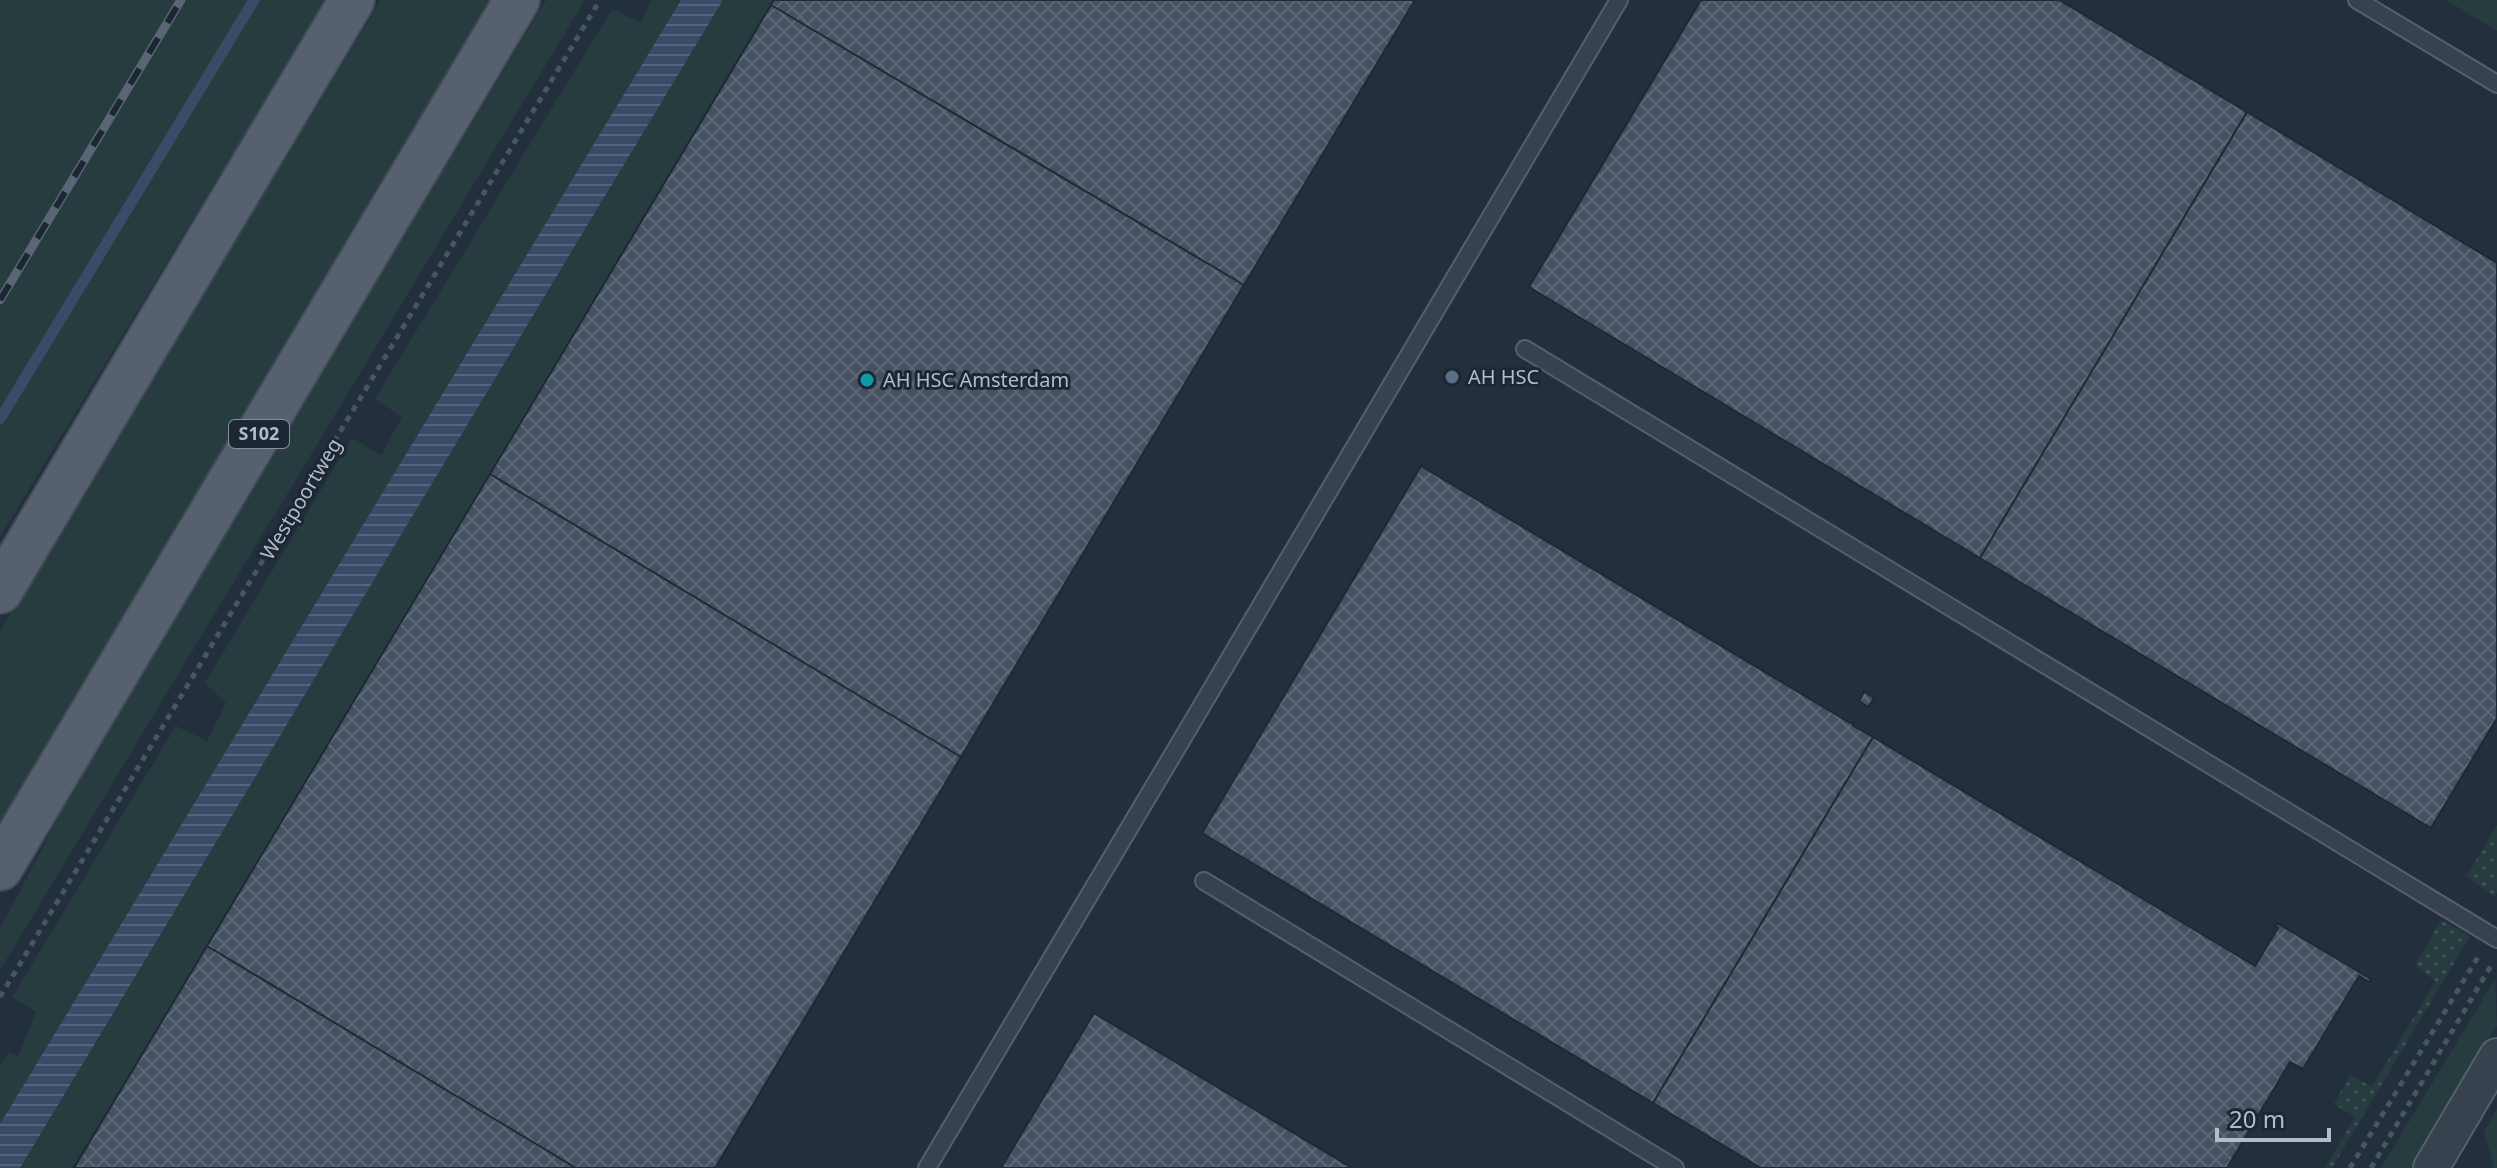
<svg xmlns="http://www.w3.org/2000/svg" width="2497" height="1168" font-family="'Noto Sans',sans-serif">
  <defs>
    <pattern id="garden-dots" width="8" height="8" patternUnits="userSpaceOnUse" patternTransform="scale(2)"><rect width="8" height="8" fill="#263c3f"/><path d="M2 2h.1M6 6h.1" fill="none" stroke="#435659" stroke-width="1.8" stroke-linecap="round"/></pattern>
    <pattern id="water-rules" width="6" height="5" patternUnits="userSpaceOnUse" patternTransform="scale(2)"><rect width="6" height="5" fill="#394c67"/><path d="M0 2.5h6" fill="none" stroke="#53647b"/></pattern>
    <pattern id="building-cross-hatch" width="8" height="8" patternUnits="userSpaceOnUse" patternTransform="scale(2)"><rect width="8" height="8" fill="#455162"/><path d="M0 0l8 8M0 8l8-8" fill="none" stroke="#5d6877"/></pattern>
  </defs>
  <rect width="100%" height="100%" fill="#242f3e"/>
  <path fill="#263c3f" d="M0 0H326L0 537Z
    M381 0H496L0 830V631Z
    M546 0H585L0 970V929L79 778Z
    M651 0H681L0 1124V1065L9 1052 18 1056 36 1012 12 997 176 726 207 741 226 703 205 683 352 438 381 455 402 417 375 399 612 9 641 23Z
    M723 0H784L72 1168H20Z
    M2446 0H2497V31Z
    M2495 979 2497 1025 2412 1168H2381Z
    M2497 1109V1168H2494L2484 1131Z"/>
  <path fill="url(#garden-dots)" d="M2497 825V892L2494 897 2467 876Z
    M2441 920 2470 936 2332 1168H2325L2355 1117 2334 1104 2350 1075 2372 1087 2436 981 2415 966Z"/>
  <path fill="url(#water-rules)" d="M681 0H723L20 1168H0V1124Z"/>
  <g fill="none" stroke-linecap="round" stroke-linejoin="round">
    <path stroke="#394c67" stroke-width="11" d="M0 419 254 0"/>
  </g>
  <path fill="url(#building-cross-hatch)" stroke="#1f2835" stroke-width="2" d="M774 0H1415L1244 285 771 5Z
    M1701 0H2059L2247 112 1980 558 1529 287Z
    M771 5 1244 285 961 757 490 474Z
    M2247 112 2497 263V718L2431 828 1980 558Z
    M1421 466 1850 723 1854 722 1852 725 1873 737 1653 1103 1202 833Z
    M490 474 961 757 715 1168H576L207 946Z
    M1864 692 1874 698 1868 707 1859 701Z
    M1873 737 2255 966 2278 928 2276 926 2277 923 2371 979 2369 982 2359 976 2303 1069 2290 1062 2227 1168H1761L1653 1103Z
    M207 946 576 1168H74Z
    M1094 1013 1352 1168H1001Z"/>
  <g fill="none" stroke-linecap="round" stroke-linejoin="round">
    <defs>
      <path id="service" d="M2357 0 2497 84
        M1525 349 2497 939
        M1204 881 1675 1168
        M927 1168C1160 780 1387 389 1619 0"/>
      <path id="minor" d="M2431 1168 2497 1056"/>
      <path id="primary" d="M0 591 352 0
        M0 868 517 0"/>
    </defs>
    <use href="#service" stroke="#565f6c" stroke-width="20"/>
    <use href="#minor" stroke="#565f6c" stroke-width="38"/>
    <use href="#primary" stroke="#414a57" stroke-width="48"/>
    <path stroke="#44595c" stroke-width="5" stroke-dasharray="6 6" stroke-linecap="butt" d="M0 997 600 0
      M2350 1168 2478 957
      M2371 1168 2492 964"/>
    <use href="#service" stroke="#38414e" stroke-width="16"/>
    <use href="#minor" stroke="#38414e" stroke-width="34"/>
    <use href="#primary" stroke="#56606e" stroke-width="44"/>
    <defs>
      <path id="rail" d="M0 300 181 0"/>
    </defs>
    <use href="#rail" stroke="#5a6575" stroke-width="9"/>
    <use href="#rail" stroke="#1d2633" stroke-width="6" stroke-dasharray="18" stroke-linecap="butt"/>
  </g>
  <circle fill="#5c6f8a" stroke="#1d2633" stroke-width="3" cx="1452" cy="377" r="8"/>
  <circle fill="#0f9aa8" stroke="#1d2633" stroke-width="3" cx="867" cy="380" r="8"/>
  <g text-anchor="middle" stroke-width="6" stroke-linejoin="round" paint-order="stroke">
    <rect fill="#1d2633" stroke="#878f9c" stroke-width="2" x="229" y="420" width="60" height="28" rx="6"/>
    <g font-size="18" font-weight="bold" fill="#b4bcc9">
      <text x="259" y="440">S102</text>
    </g>
    <g font-size="20" fill="#b4bcc9" stroke="#1d2633" text-anchor="start">
      <text x="1468" y="384">AH HSC</text>
      <text x="883" y="387">AH HSC Amsterdam</text>
    </g>
    <g font-size="20" fill="#b4bcc9" stroke="#1d2633">
      <text transform="translate(301 499) rotate(-59)" y="7">Westpoortweg</text>
    </g>
  </g>
  <path d="M2217 1128v12h112v-12" fill="none" stroke="#b4bcc9" stroke-width="4"/>
  <text x="2229" y="1128" font-size="24" fill="#b4bcc9" stroke="#1d2633" stroke-width="6" paint-order="stroke">20 m</text>
</svg>
